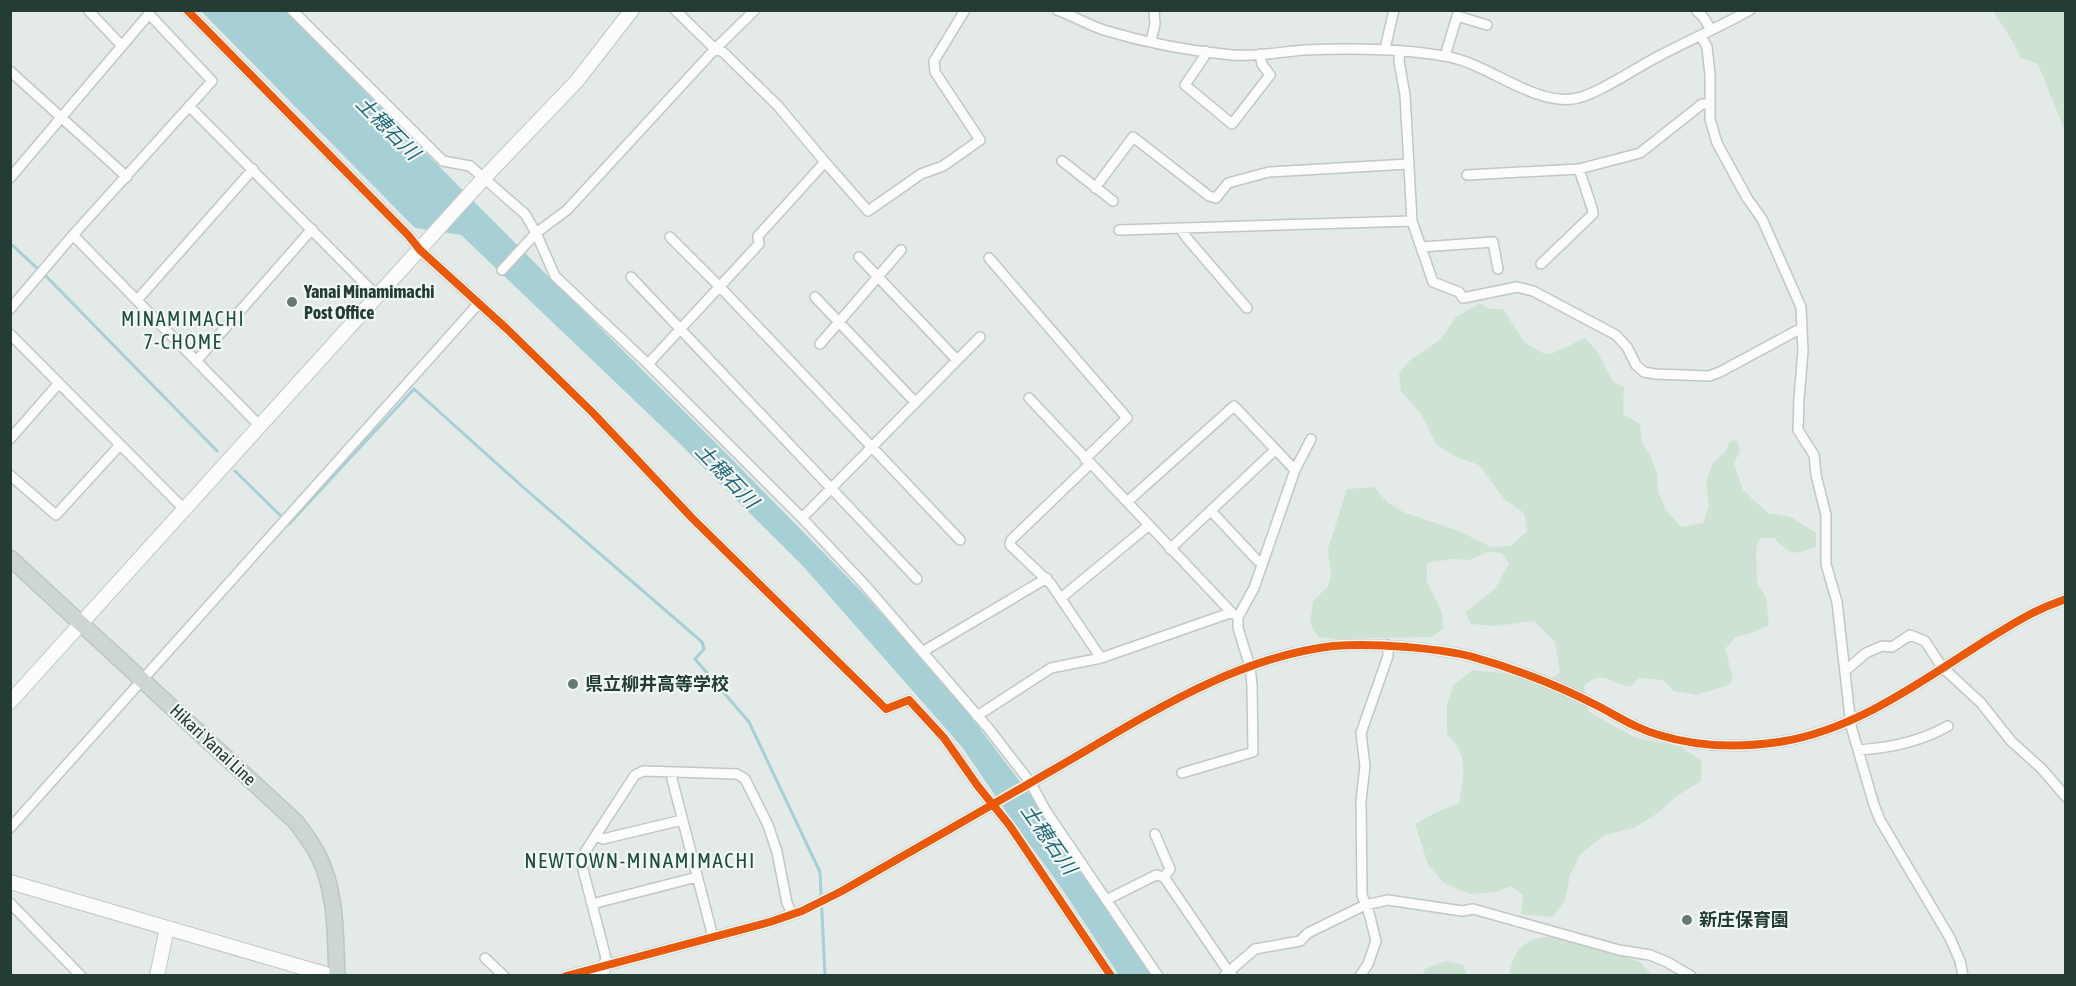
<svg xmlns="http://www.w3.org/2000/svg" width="2076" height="986" font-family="'Asap Condensed','Noto Sans JP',sans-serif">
  <rect width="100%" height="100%" fill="#e4eae7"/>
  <path fill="#cee2d4" d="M1993 11H2065V131L2038 64 2021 58 2011 39Z
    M1480 303 1490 309H1503L1525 343 1545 354 1553 353 1585 338 1597 351 1613 382 1624 387 1623 414 1640 424 1642 443 1650 454 1657 473 1658 492 1666 510 1681 527 1703 523 1709 506 1706 481 1713 463 1725 452 1730 441 1737 440 1740 451 1734 463 1743 490 1768 513 1791 517 1816 533V547C1793 555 1791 556 1774 538H1760L1756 548 1757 584 1766 597 1769 625 1752 633 1736 637 1725 649 1733 678 1729 685 1696 695 1674 691 1663 680 1639 678 1630 687C1609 684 1605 668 1584 686L1588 711 1634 737 1681 747 1702 761 1701 781 1677 796 1658 813 1634 828 1604 835 1580 855 1570 875 1565 901 1552 917 1521 914 1523 895 1511 886 1496 892 1470 894 1444 883 1428 865 1415 824 1433 814 1459 803C1464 774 1469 756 1447 734V705L1453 686 1472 670 1501 673 1544 685 1560 672 1555 642 1534 621 1496 626 1471 624 1465 612 1495 589 1509 563 1502 553 1488 552 1469 560 1452 559 1427 563V582L1441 610 1444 628 1432 637 1336 639 1318 637 1310 623 1313 601 1328 586 1331 574 1328 549 1347 489 1374 487 1387 502 1403 512 1459 531 1491 547 1511 546 1527 531 1524 513 1504 499 1479 465 1456 457 1436 444 1421 414 1401 391 1399 374 1409 361 1441 339 1456 317Z
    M1556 936 1593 946 1640 962 1652 975 1509 976C1514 946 1526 938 1556 936Z
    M1445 961 1463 965 1467 975H1422L1425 969Z"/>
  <path fill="#a7d0d6" d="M201 11H285L544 272 719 446 863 593 929 667 972 718 1033 799 1151 975H1119L1060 886 1010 817 962 747 803 566 678 442 461 235 415 228Z"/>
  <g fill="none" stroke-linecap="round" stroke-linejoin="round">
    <path stroke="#a7d0d6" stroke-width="3" d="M10 243 39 270
      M44 274 217 451
      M235 471 289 524 414 389 524 488 702 642 704 649 695 659 749 722 820 872 825 976"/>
    <defs>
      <path id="street" d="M88 10 122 46
        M187 10 408 235 420 250 507 329 593 413 692 518 886 709 909 700 944 738 977 785 1010 826 1111 976
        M292 10 443 161 470 166 525 214 536 233 555 276 648 364 802 518 864 584 989 729 1030 782 1046 811 1158 976
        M1057 10C1074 16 1090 26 1107 31 1147 43 1190 51 1232 55 1256 57 1280 52 1304 50 1350 48 1399 48 1444 56 1486 62 1531 104 1572 99 1595 97 1638 66 1661 55 1690 40 1721 26 1750 10
        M1696 10 1704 18 1711 30
        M1701 36 1707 47 1710 75V119L1717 143 1747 198 1762 219 1801 307 1803 351 1799 398 1798 430 1814 455 1816 475 1826 515V564L1837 602 1851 726 1874 805 1880 820 1950 938 1960 961 1963 976
        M1151 41 1155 24 1154 10
        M1386 50V44L1394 10
        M1205 51 1204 57 1185 85 1232 124 1270 75 1262 64 1260 54
        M1400 51 1399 61 1405 95 1412 221 1433 282 1459 292 1463 298 1517 287 1533 291 1616 335 1627 347 1636 365 1644 372 1655 374 1709 376 1720 372 1796 331 1802 329
        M1445 56 1457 16 1487 25
        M10 71 127 177
        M189 106 377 296
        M1062 161 1113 201
        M825 162 868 211 921 174 943 166 980 140 935 72 934 61 965 10
        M1467 175 1579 169 1640 153 1702 104H1709
        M10 178 149 14 212 81 73 235 10 309
        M1095 188 1133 137 1209 196 1216 198 1228 183 1269 172 1408 164
        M1181 229 1186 237 1247 308
        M1119 230 1412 221
        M73 235 259 425
        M670 237 720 287 960 540
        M1421 247 1493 242 1498 269
        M859 257 957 360
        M989 258 1127 418 1085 459
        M1541 264 1593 214 1592 208 1579 169
        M502 270 536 233 567 210 715 49 755 10
        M631 277 917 579
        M815 297 915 402
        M138 299 253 169
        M10 334 184 509
        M820 344 901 250
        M197 360 312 229
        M648 364 759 244 758 236 825 162 778 106 723 52 715 49 675 10
        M1029 398 1233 614
        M10 439 59 383
        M1090 464 1011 540 1010 545 1051 584 1101 658 1230 613
        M10 475 56 515 120 445
        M1127 502 1234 406 1295 470
        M1211 511 1257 560 1263 563
        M802 518 980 337
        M1170 549 1275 450
        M1061 598 1148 526
        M922 652 1047 578
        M1845 671 1866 653 1882 646 1892 647 1910 635 1925 641 1942 667 1981 703 2011 741 2042 769 2066 797
        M977 716 1051 668 1101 658
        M1858 750C1890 748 1920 742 1948 726
        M672 772V779L713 937
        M1182 773 1253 752 1252 685 1250 667 1238 628V617L1254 588 1295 470 1311 439
        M10 828 479 303
        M1155 834 1170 869 1164 877
        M596 835 603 839 682 820
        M1106 900 1156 875 1164 877 1228 971 1233 976
        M10 903 81 976
        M592 904 697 877
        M485 958 504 976
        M604 966 606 958 581 862 583 855 635 775 643 771 737 774 745 779 768 825 777 852 787 903 792 914
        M566 976 770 922 802 911 842 891C914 850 986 808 1058 767 1144 717 1232 658 1333 646 1357 644 1383 645 1407 647 1429 649 1452 651 1473 657 1516 669 1559 686 1598 706 1619 717 1637 729 1659 735 1698 747 1738 748 1779 742 1857 730 1923 680 1988 639 2016 622 2034 610 2066 599
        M1224 976 1255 949 1300 941 1308 933 1365 905 1388 900 1462 911 1473 909 1619 950 1650 955 1667 962 1691 976
        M1360 976 1368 964 1376 941 1369 913 1362 895 1361 801 1365 766 1361 733 1388 656V645"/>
      <path id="secondary" d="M10 702 484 178 576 82 632 10
        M10 882 332 976
        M157 976 167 928
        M601 976 604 966"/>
      <path id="primary" d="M10 558 296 822C303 832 311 842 317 853 337 891 335 934 337 976"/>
    </defs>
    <use href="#street" stroke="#c1c7c4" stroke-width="12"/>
    <use href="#secondary" stroke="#c0c7c4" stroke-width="16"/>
    <use href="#primary" stroke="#bdc6c2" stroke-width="18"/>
    <use href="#street" stroke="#fbfcfb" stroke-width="9"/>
    <use href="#secondary" stroke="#fbfcfb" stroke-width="14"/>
    <use href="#primary" stroke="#ced6d3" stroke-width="15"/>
    <defs>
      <path id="cycleway" d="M187 10 408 235 420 250 507 329 593 413 692 518 886 709 909 700 944 738 977 785 1010 826 1111 976
        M566 976 770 922 802 911 842 891C914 850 986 808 1058 767 1144 717 1232 658 1333 646 1357 644 1383 645 1407 647 1429 649 1452 651 1473 657 1516 669 1559 686 1598 706 1619 717 1637 729 1659 735 1698 747 1738 748 1779 742 1857 730 1923 680 1988 639 2016 622 2034 610 2066 599"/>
    </defs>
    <use href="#cycleway" stroke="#f3f8f6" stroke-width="11"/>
    <use href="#cycleway" stroke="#e8590c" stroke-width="8"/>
  </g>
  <g fill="#677973" stroke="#f3f8f6" stroke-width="2">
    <circle cx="292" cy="302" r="6"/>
    <circle cx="573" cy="684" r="6"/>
    <circle cx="1687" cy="920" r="6"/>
  </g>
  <g text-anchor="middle" stroke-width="4.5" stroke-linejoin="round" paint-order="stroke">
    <g font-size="18" font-weight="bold" fill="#233c35" stroke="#f3f8f6" text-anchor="start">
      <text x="304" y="298">Yanai Minamimachi<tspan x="304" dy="21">Post Office</tspan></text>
      <text x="585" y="690">県立柳井高等学校</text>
      <text x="1699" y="926">新庄保育園</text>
    </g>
    <g font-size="18" fill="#233c35" stroke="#f3f8f6">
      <text transform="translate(213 745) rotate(43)" y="6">Hikari Yanai Line</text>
    </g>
    <g font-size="20" font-style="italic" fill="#206876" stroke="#f3f8f6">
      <text transform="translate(388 128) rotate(45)" y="7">土穂石川</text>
      <text transform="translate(727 476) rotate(46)" y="7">土穂石川</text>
      <text transform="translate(1049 839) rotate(55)" y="7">土穂石川</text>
    </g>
    <g font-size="20" letter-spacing="1.5" fill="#204d42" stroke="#f3f8f6">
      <text x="183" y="326">MINAMIMACHI<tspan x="183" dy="23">7-CHOME</tspan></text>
    </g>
    <g font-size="21" letter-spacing="1.5" fill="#204d42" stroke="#f3f8f6">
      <text x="640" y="868">NEWTOWN-MINAMIMACHI</text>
    </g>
  </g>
  <rect width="2076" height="986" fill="none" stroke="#233c35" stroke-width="24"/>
</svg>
